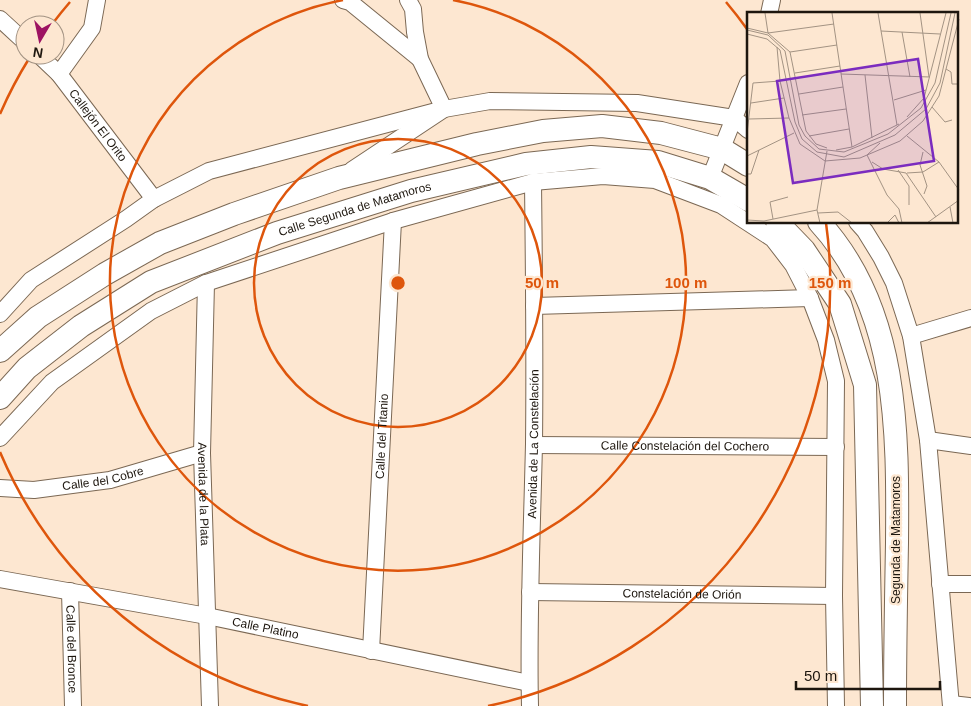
<svg xmlns="http://www.w3.org/2000/svg" width="971" height="706" font-family="Arial,sans-serif">
  <rect width="100%" height="100%" fill="#fde7d1"/>
  <g fill="none" stroke-linecap="round" stroke-linejoin="round">
    <defs>
      <g id="street">
        <path d="M343 0 350 2 420 59"/>
        <path d="M769 14 772 0"/>
        <path d="M0 19 25 42"/>
        <path id="s1" d="M39 55 59 74 154 199"/>
        <path d="M59 74 92 28 97 0"/>
        <path d="M352 170 444 109 420 59 415 32 413 9 408 0"/>
        <path d="M710 178 748 83"/>
        <path d="M857 222 865 231 881 257 894 283 911 336 928 440 951 706"/>
        <path id="s2" d="M206 283 202 453 210 706"/>
        <path d="M534 306 810 298"/>
        <path d="M0 314 31 280 126 219 154 199 209 171 444 109 490 101 637 103 734 118 748 130"/>
        <path d="M911 336 971 318"/>
        <path d="M0 438 52 382 151 311 206 283 393 221 533 182 603 176 655 180 721 205 773 239 793 265 810 298 826 340 836 381 834 596 836 706"/>
        <path d="M928 440 971 446"/>
        <path id="s3" d="M534 445 836 447"/>
        <path id="s4" d="M0 488 34 490 110 480 202 453"/>
        <path id="s5" d="M0 579 207 616 529 683"/>
        <path d="M940 584H971"/>
        <path id="s6" d="M70 591 73 706"/>
        <path id="s7" d="M530 592 834 596"/>
        <path id="s8" d="M371 651 393 221"/>
        <path d="M951 704 969 706"/>
        <path id="s9" d="M530 706C528 619 532 531 534 444 535 357 534 269 533 182"/>
      </g>
      <g id="secondary">
        <path d="M777 222 804 250 840 304 865 385 872 706"/>
        <path d="M819 222C899 309 898 432 897 543 896 597 895 652 895 706"/>
        <path d="M0 351 38 317 105 274 160 243 234 214 339 178 477 144 543 131 602 126 661 133 722 149 748 165"/>
        <path id="s10" d="M0 398 27 368 81 326 151 282 277 233 411 191 526 164 591 157 658 162 710 178 748 200"/>
      </g>
    </defs>
    <use href="#street" stroke="#7b6854" stroke-width="18"/>
    <use href="#secondary" stroke="#7b6854" stroke-width="24"/>
    <use href="#street" stroke="#fff" stroke-width="16"/>
    <use href="#secondary" stroke="#fff" stroke-width="22"/>
  </g>
  <g fill="none" stroke="#de560c" stroke-width="2.5">
    <circle cx="398" cy="283" r="144"/>
    <path d="M453 0A288 288 0 1 1 343 0"/>
    <path d="M308 706A432 432 0 0 1 0 452M0 114A432 432 0 0 1 30 57M53 23A432 432 0 0 1 70 2M726 2A432 432 0 0 1 747 29M826 223A432 432 0 0 1 488 706"/>
  </g>
  <g text-anchor="middle" stroke-width="4.5" stroke-linejoin="round" paint-order="stroke">
    <g font-size="12" fill="#1d160e" stroke="#fde7d1">
      <text dy="4" stroke="none"><textPath href="#s1" startOffset="92">Callejón El Orito</textPath></text>
      <text dy="4" stroke="none"><textPath href="#s10" startOffset="408">Calle Segunda de Matamoros</textPath></text>
      <text dy="4" stroke="none"><textPath href="#s8" startOffset="215">Calle del Titanio</textPath></text>
      <text dy="4" stroke="none"><textPath href="#s9" startOffset="262">Avenida de La Constelación</textPath></text>
      <text dy="4" stroke="none"><textPath href="#s3" startOffset="151">Calle Constelación del Cochero</textPath></text>
      <text dy="4" stroke="none"><textPath href="#s4" startOffset="104">Calle del Cobre</textPath></text>
      <text dy="4" stroke="none"><textPath href="#s2" startOffset="211">Avenida de la Plata</textPath></text>
      <text transform="translate(896 540) rotate(-90)" y="4">Segunda de Matamoros</text>
      <text dy="4" stroke="none"><textPath href="#s7" startOffset="152">Constelación de Orión</textPath></text>
      <text dy="4" stroke="none"><textPath href="#s5" startOffset="270">Calle Platino</textPath></text>
      <text dy="4" stroke="none"><textPath href="#s6" startOffset="58">Calle del Bronce</textPath></text>
    </g>
  </g>
  <g transform="translate(747 12)">
    <rect width="211" height="211" fill="#fde7d1"/>
    <path fill="none" stroke="#a39383" stroke-width="1" d="M18 1 21 21 43 40 59 119 69 132 80 136M85 1 105 135M131 1 150 113M173 1 182 65M0 16 21 21M0 18 21 23 38 39 52 113 58 124 72 137 97 140 141 122 174 96 188 71 204 1M134 19 193 22M155 20 163 65M21 21 87 12M0 22 20 27 33 38 48 110 55 127 70 140 97 145 148 123 179 97 193 71 208 1M30 35 33 69 42 106 53 132 78 149 113 146 153 129 176 109 192 84 212 7M43 40 90 33M199 57 204 60 205 72H212M48 61 93 54M94 62 183 65M118 63 125 126M52 82 96 75M147 88 179 78M4 91 37 86M185 95 198 110 205 108M55 103 99 97M160 105 177 86 199 1M2 107 42 106M0 121 6 71 33 69M62 124 102 117M160 124 192 150 212 178M133 131 120 143 140 183 152 197 155 211M89 138 105 135 152 112M176 140 173 153 180 174 177 182M0 144 47 121M125 150 136 157 159 161 189 205M151 158 162 174V193M160 161 176 160 192 150M0 162H4L12 138M203 195 206 211M71 201 91 200 105 211M26 207 23 190 41 185M0 208 17 209 70 198M73 211 70 198 80 139M140 211 148 203 152 211M180 211 212 188"/>
    <path fill="#7b2cbf" fill-opacity="0.15" stroke="#7b2cbf" stroke-width="2.5" d="M171 47 187 149 46 171 30 69Z"/>
    <rect width="211" height="211" fill="none" stroke="#1d160e" stroke-width="2.5"/>
  </g>
  <circle cx="398" cy="283" r="8" fill="#de560c" stroke="#fde7d1" stroke-width="2.5"/>
  <g font-size="15" text-anchor="middle" font-weight="bold" fill="#de560c" stroke="#fde7d1" stroke-width="4.5" stroke-linejoin="round" paint-order="stroke">
    <text x="542" y="288">50 m</text>
    <text x="686" y="288">100 m</text>
    <text x="830" y="288">150 m</text>
  </g>
  <g transform="translate(40 40) rotate(189)"><circle r="24" fill="#fde7d1" stroke="#a39383"/>
  <path d="M0-4L9 19L0 12L-9 19Z" fill="#9d1362"/>
  <text y="-8" font-size="14" font-weight="bold" text-anchor="middle" fill="#1d160e">N</text>
  </g>
  <path d="M796 681v8h144v-8" fill="none" stroke="#1d160e" stroke-width="2.5"/>
  <text x="804" y="681" font-size="15" fill="#1d160e" stroke="#fde7d1" stroke-width="4" paint-order="stroke">50 m</text>
</svg>
